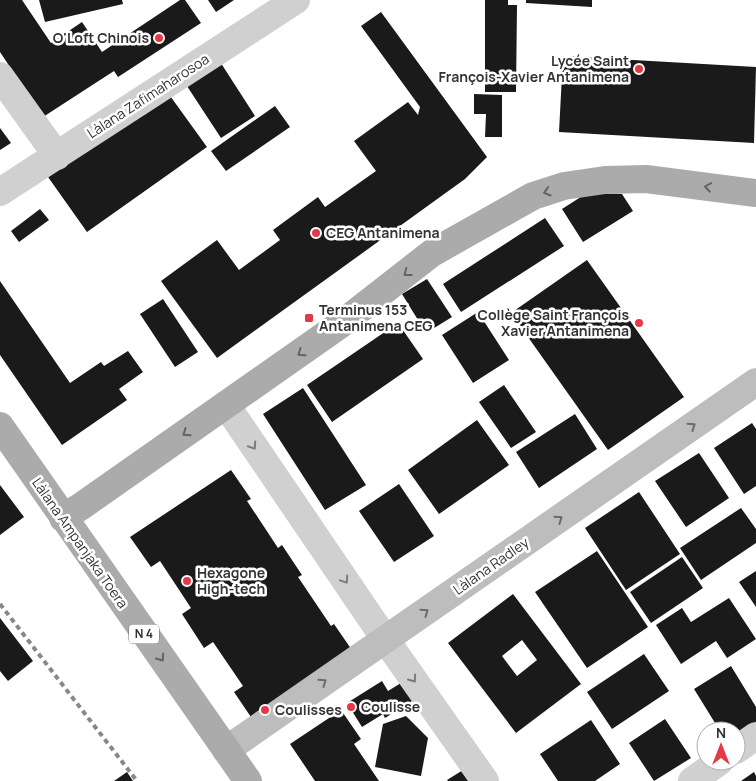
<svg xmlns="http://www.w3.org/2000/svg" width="756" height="781" font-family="Manrope,sans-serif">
  <rect width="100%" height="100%" fill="#fff"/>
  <path fill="#1a1a1a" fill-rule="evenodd" d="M0 0H22L51 43 82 22 102 52 180 0H185L201 23 118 77 114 71 43 117 0 52Z
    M39 0H122L123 4 45 22Z
    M208 0H234L216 12Z
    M485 0H508V5H517L516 92H485Z
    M526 0H592V7L526 3Z
    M381 12 487 157 465 179 217 358 161 281 217 240 239 270 280 240 273 230 318 197 325 207 376 171 354 141 408 102 418 115 420 107 361 26Z
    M563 56 756 67 754 143 559 132Z
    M217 57 255 116 221 138 183 80Z
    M168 93 207 147 87 232 48 177Z
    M474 94 502 95V137H485L486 114H474Z
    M275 106 290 127 226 171 211 151Z
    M0 128 11 143 0 150Z
    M587 193 622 194 633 211 583 242 562 209Z
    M40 209 49 220 19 242 11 231Z
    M545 218 564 246 461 312 443 284Z
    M587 260 684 397 608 450 511 313Z
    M427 279 452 317 426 333 402 294Z
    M0 281 70 383 101 362 104 366 128 351 143 372 119 389 127 400 62 445 0 355Z
    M163 299 198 352 175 367 140 314Z
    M478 312 509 360 473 383 442 335Z
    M398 323 423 359 332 422 307 385Z
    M504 385 536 432 511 448 479 402Z
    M303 388 366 485 325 510 263 414Z
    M575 414 597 449 539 488 516 452Z
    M477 420 509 465 439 514 408 470Z
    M752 423 756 429V486L744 494 714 448Z
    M699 453 729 498 686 527 655 481Z
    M231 470 251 499 247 501 278 548 282 545 302 575 298 577 331 626 334 624 356 656 255 723 234 692 243 686 213 642 204 648 182 614 191 608 160 561 151 567 130 537Z
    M399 484 434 536 394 562 359 511Z
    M0 485 24 517 0 535Z
    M639 492 680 554 626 590 585 528Z
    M741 508 756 529V543L701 580 680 548Z
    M597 551 648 627 587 668 535 592Z
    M682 557 703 588 651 623 630 592Z
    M756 571V607L739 582Z
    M513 594 581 684 516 733 448 643ZM522 640 537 660 517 676 502 656Z
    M729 598 756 639 727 658 716 641 681 664 656 625 682 608 691 622Z
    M0 618 33 661 8 681 0 671Z
    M644 654 669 691 612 729 587 692Z
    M731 666 756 707V722L736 734V731H720L694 689Z
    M409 678 420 696 385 718 383 714 362 727 347 703 382 681 388 691Z
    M341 710 361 739 354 744 379 781H315L290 744Z
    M406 716 428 738 421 776 375 767 383 724Z
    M665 719 691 758 654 781 629 743Z
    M591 720 620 764 595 781H558L540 754Z
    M471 765 482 781H448L447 780Z
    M127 772 133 781H114Z
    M754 772 756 776V781H741Z"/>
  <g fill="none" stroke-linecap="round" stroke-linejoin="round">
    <path stroke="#d0d0d0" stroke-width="28" d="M0 76 57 156
      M0 192 296 0
      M226 405 385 639 485 781
      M736 750 756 736
      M692 781 720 761"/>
    <path stroke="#bdbdbd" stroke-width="28" d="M226 750 756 382"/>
    <path stroke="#ababab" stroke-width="28" d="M0 426 248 781
      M63 518 83 505 341 324 432 253 533 196 564 186 605 180 646 179 756 193"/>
    <path stroke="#888" stroke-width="4" stroke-dasharray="5 4" stroke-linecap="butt" d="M0 604 137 781"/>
  </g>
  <defs><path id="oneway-chevron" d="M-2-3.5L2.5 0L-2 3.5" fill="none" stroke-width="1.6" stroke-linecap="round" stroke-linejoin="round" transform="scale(1.25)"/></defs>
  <g stroke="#636363">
    <use href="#oneway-chevron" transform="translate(708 187) rotate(-172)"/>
    <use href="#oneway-chevron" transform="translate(547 192) rotate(163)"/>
    <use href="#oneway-chevron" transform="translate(407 273) rotate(142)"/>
    <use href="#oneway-chevron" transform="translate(301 353) rotate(145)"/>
    <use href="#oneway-chevron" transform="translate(186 433) rotate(145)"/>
    <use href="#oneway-chevron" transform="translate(161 658) rotate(55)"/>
  </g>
  <g stroke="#6a6a6a">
    <use href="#oneway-chevron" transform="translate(692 426) rotate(-35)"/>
    <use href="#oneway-chevron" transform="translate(559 519) rotate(-35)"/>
    <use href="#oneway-chevron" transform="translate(425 612) rotate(-35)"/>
    <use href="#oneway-chevron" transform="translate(323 682) rotate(-35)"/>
  </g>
  <g stroke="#7a7a7a">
    <use href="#oneway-chevron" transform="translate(253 446) rotate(56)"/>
    <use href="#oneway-chevron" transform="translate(345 580) rotate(56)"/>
    <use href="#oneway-chevron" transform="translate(413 679) rotate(55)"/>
  </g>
  <g fill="#e63946" stroke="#fff" stroke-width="2">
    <circle cx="159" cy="38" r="5"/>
    <circle cx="639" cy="69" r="5"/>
    <circle cx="316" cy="233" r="5"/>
    <rect x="304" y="313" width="10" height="10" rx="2.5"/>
    <circle cx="639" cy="323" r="5"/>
    <circle cx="187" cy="581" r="5"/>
    <circle cx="351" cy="707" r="5"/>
    <circle cx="265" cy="710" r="5"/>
  </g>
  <g text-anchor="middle" stroke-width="5" stroke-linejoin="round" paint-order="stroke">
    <rect fill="#fff" stroke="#707070" stroke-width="1" x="129" y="624.5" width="30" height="19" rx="4"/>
    <g font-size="12" font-weight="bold" fill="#333">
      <text x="144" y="638">N 4</text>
    </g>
    <g font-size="14" font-weight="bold" fill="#333" stroke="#fff" text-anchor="start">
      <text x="149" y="43" text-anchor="end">O'Loft Chinois</text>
      <text x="629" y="66" text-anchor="end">Lycée Saint<tspan x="629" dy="16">François-Xavier Antanimena</tspan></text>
      <text x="326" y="238">CEG Antanimena</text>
      <text x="319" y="315">Terminus 153<tspan x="319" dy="16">Antanimena CEG</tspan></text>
      <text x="629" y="320" text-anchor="end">Collège Saint François<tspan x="629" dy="16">Xavier Antanimena</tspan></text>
      <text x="197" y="578">Hexagone<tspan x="197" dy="16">High-tech</tspan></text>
      <text x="361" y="712">Coulisse</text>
      <text x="275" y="715">Coulisses</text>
    </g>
    <g font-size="14" fill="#333" stroke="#fff">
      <text transform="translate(148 96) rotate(-33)" y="5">Làlana Zafimaharosoa</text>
      <text transform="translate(80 543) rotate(55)" y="5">Làlana Ampanjaka Toera</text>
      <text transform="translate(491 566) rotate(-35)" y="5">Làlana Radley</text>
    </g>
  </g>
  <g transform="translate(721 746)"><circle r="24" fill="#ffffff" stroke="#adadad"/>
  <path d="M0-4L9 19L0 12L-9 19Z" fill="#e63946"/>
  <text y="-8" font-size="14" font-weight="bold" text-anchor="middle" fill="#333333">N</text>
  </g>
</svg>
